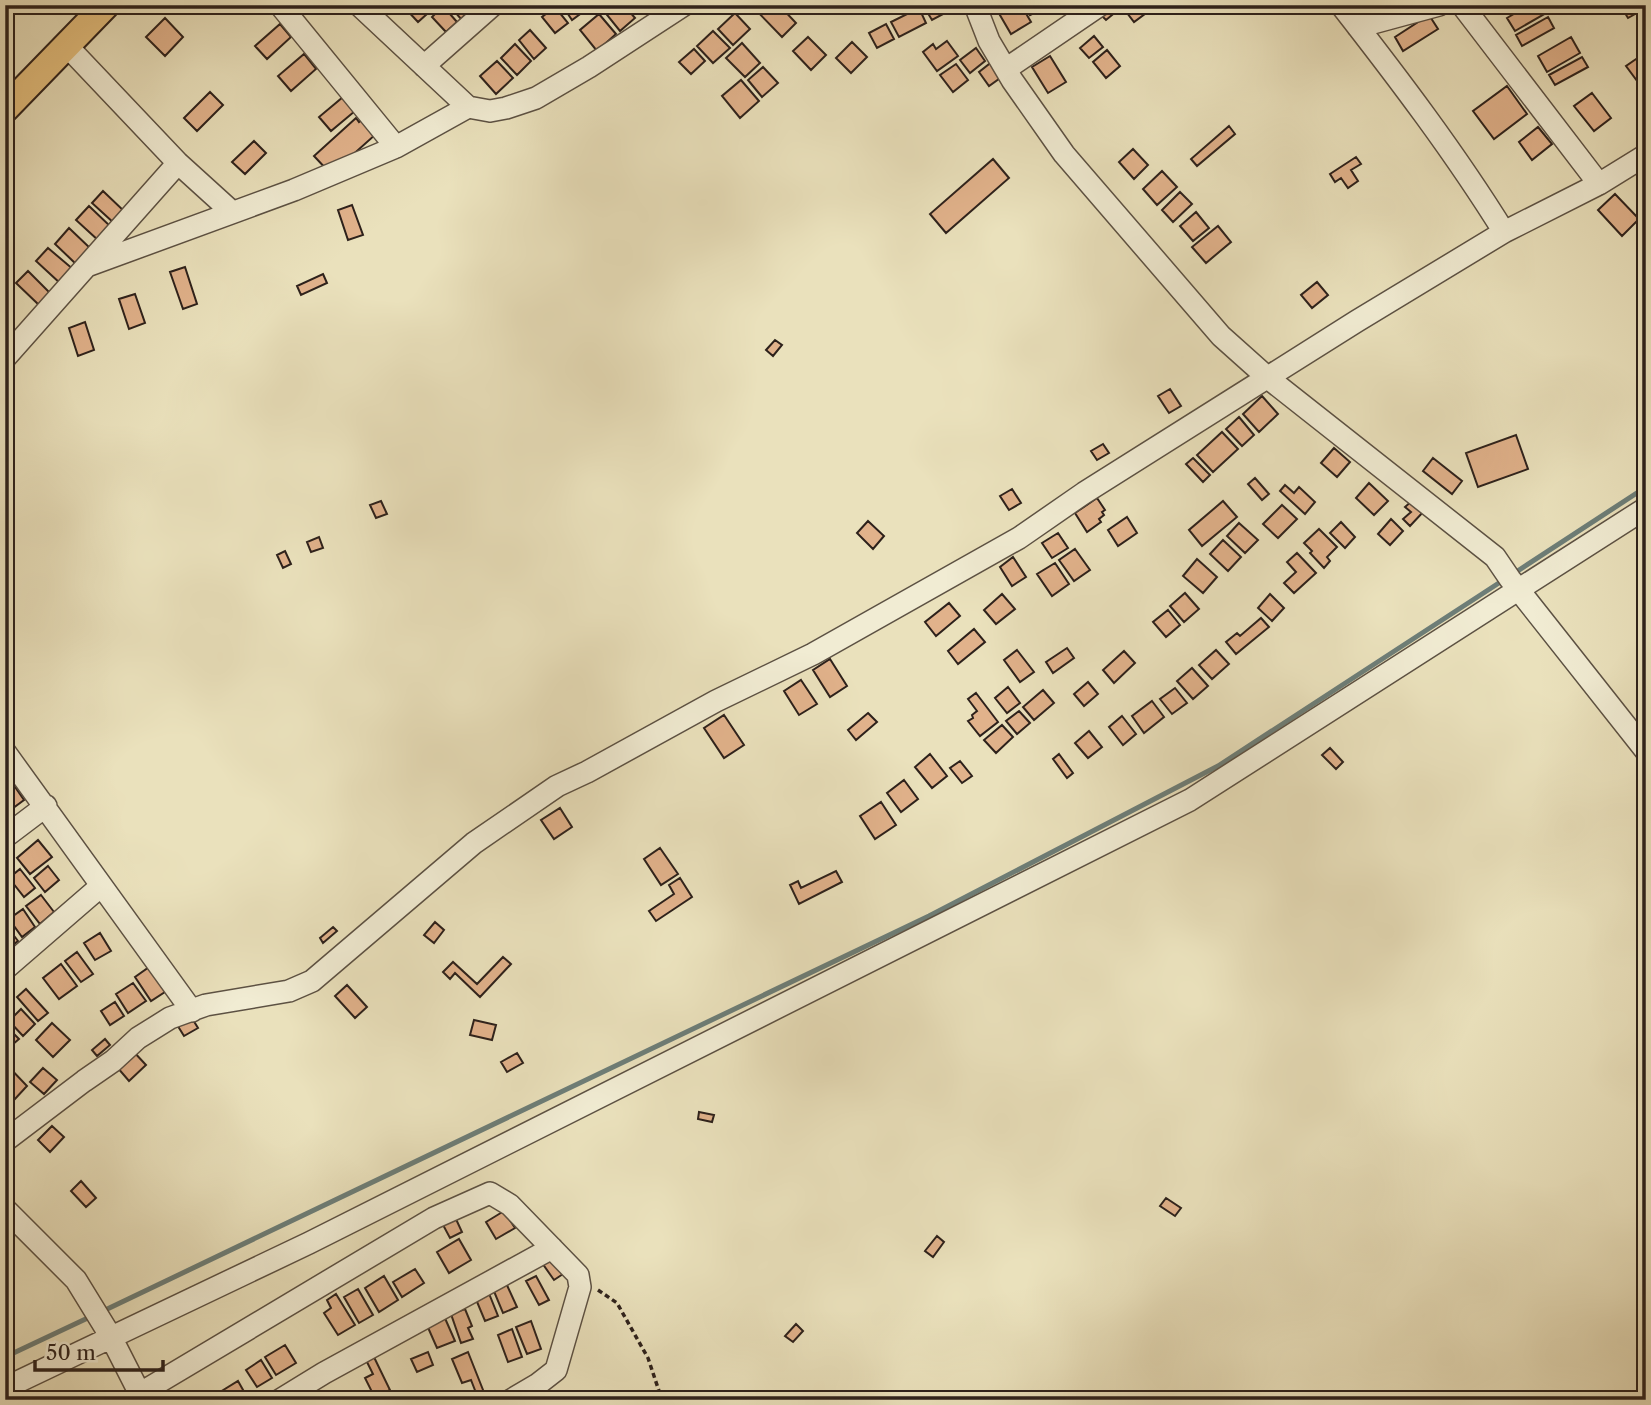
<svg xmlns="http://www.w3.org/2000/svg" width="1651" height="1405" font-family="'Libre Caslon Text',serif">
  <rect width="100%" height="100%" fill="#eae1bc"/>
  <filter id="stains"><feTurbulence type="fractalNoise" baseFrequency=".00286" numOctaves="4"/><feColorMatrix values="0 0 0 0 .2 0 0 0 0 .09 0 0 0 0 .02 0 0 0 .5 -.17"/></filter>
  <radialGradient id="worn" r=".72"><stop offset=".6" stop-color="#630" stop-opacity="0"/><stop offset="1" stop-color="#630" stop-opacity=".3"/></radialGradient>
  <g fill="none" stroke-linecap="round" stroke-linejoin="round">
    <path stroke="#6d7e78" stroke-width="5" d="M1513 574 1646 487
      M101 1312 929 916 1218 766 1505 579
      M5 1357 92 1316"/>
  </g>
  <path fill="#e1b28b" stroke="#2d211b" stroke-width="2" d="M405 5H437L418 22 404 7Z
    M449 5H472L473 7 461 19Z
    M562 5H584L587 9 572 20Z
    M609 5H624L635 18 620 31 603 10Z
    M751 5H779L796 23 782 37Z
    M923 5H960L932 20Z
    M1004 5H1021L1031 22 1011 34 997 10Z
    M1026 5H1050L1030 15Z
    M1105 5H1111L1117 11 1106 20 1098 12Z
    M1121 5H1151L1153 8 1134 22Z
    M1529 5H1542L1546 13 1515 31 1507 18Z
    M1620 5H1646V8L1628 18Z
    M443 6 457 22 446 32 432 17Z
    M555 7 568 23 555 33 542 17Z
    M919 8 926 23 899 37 891 22Z
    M735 13 750 29 733 45 718 29Z
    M599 14 616 34 597 51 580 30Z
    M1646 14V30H1645L1638 18Z
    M1429 15 1438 29 1403 51 1395 37Z
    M1548 17 1554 28 1522 46 1516 35Z
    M165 18 183 37 165 56 146 37Z
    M280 24 291 37 267 59 255 46Z
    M886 24 894 39 877 48 869 33Z
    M530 30 546 48 534 59 519 40Z
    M713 31 730 48 713 63 697 46Z
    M1094 36 1103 47 1089 58 1080 48Z
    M808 37 826 55 811 70 793 51Z
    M1571 37 1580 53 1547 72 1538 56Z
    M947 41 958 56 937 71 923 52 933 44 936 49Z
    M852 42 867 57 851 73 836 58Z
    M742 43 760 63 745 77 726 58Z
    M515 44 531 61 517 75 501 58Z
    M976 48 985 61 970 73 960 60Z
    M694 49 705 61 691 74 679 62Z
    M1107 50 1120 66 1106 78 1093 62Z
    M304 54 316 69 291 91 278 76Z
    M1050 56 1066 82 1048 93 1032 67Z
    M1582 57 1588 67 1555 85 1549 75Z
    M1639 57 1646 66V93L1626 66Z
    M497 61 513 78 496 94 480 76Z
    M993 61 1003 76 989 86 979 72Z
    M956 64 968 80 953 92 940 75Z
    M763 67 778 83 762 97 748 80Z
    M741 80 759 101 740 118 722 96Z
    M1507 86 1527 114 1494 139 1473 111Z
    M210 92 223 105 197 131 184 118Z
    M349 92 361 106 331 131 319 117Z
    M1592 93 1611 118 1594 131 1574 106Z
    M356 118 359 122 363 119 376 134 338 168 329 172 314 156Z
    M1229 126 1235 134 1197 166 1191 159Z
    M1538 127 1552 144 1532 160 1519 142Z
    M254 141 266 153 245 174 232 162Z
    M1133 149 1148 165 1134 179 1119 162Z
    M1356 157 1361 164 1351 170 1358 181 1348 188 1341 178 1335 182 1330 174Z
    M993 159 1009 178 946 233 930 214Z
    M1162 171 1177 187 1157 205 1143 189Z
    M103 191 125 212 115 224 92 203Z
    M1180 192 1192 204 1173 222 1162 210Z
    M1615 194 1639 219 1622 236 1598 210Z
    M352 205 363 235 348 240 338 210Z
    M89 206 111 227 99 241 76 220Z
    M1196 212 1209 228 1193 241 1180 226Z
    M1218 226 1231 242 1206 263 1192 247Z
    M69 228 91 249 76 264 55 244Z
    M48 248 74 270 61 284 36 261Z
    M185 267 197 304 183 309 170 272Z
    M28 271 50 293 39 305 16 283Z
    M323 274 327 283 301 295 297 286Z
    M1317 282 1328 295 1312 308 1301 295Z
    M135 294 145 323 129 329 119 299Z
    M85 322 94 350 78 356 69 328Z
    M5 326 13 333 5 340Z
    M775 340 782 345 773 356 766 350Z
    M1170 389 1181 406 1169 413 1158 396Z
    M1262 396 1278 414 1259 432 1243 414Z
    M1239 417 1254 435 1242 446 1226 429Z
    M1222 432 1238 449 1213 472 1197 455Z
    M1516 435 1528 469 1478 487 1466 453Z
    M1103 444 1109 453 1097 460 1091 451Z
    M1334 448 1350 462 1337 477 1321 463Z
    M1193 458 1210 475 1203 482 1186 464Z
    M1433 458 1462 481 1452 494 1423 471Z
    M1255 478 1269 494 1262 500 1248 484Z
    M1369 483 1388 501 1374 515 1356 498Z
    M1285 485 1294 493 1299 487 1315 502 1305 514 1280 491Z
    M1012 489 1021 503 1009 510 1000 496Z
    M1097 498 1105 510 1102 512 1104 515 1099 519 1101 522 1087 532 1075 513Z
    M1413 500 1424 511 1410 526 1403 519 1411 512 1405 507Z
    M381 501 387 514 376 518 370 505Z
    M1223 501 1237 517 1202 546 1189 530Z
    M1282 505 1297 519 1278 538 1263 524Z
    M1127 517 1137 533 1118 546 1108 530Z
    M1391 519 1403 531 1390 545 1378 534Z
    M868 521 884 536 873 549 857 533Z
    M1341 522 1355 537 1345 548 1330 533Z
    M1239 523 1258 540 1245 553 1227 536Z
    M1319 529 1337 547 1327 557 1330 561 1324 568 1310 553 1312 551 1304 543Z
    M1058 533 1068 548 1052 558 1042 543Z
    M319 537 323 548 311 552 307 542Z
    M1223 540 1241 557 1228 571 1210 554Z
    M1075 549 1090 570 1074 581 1059 560Z
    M285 551 291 564 283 568 277 555Z
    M1297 553 1316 573 1294 593 1284 583 1296 572 1287 562Z
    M1013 557 1026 577 1012 586 1000 567Z
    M1197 559 1217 577 1203 593 1183 576Z
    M1055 563 1069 584 1052 596 1037 574Z
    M1185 593 1199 609 1184 622 1170 606Z
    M1002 594 1015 609 996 624 984 610Z
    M1270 594 1284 608 1272 621 1258 608Z
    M949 603 960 616 936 636 925 622Z
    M1168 610 1180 625 1166 637 1153 622Z
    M1261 618 1269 627 1236 654 1226 642 1237 633 1240 636Z
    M974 629 985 642 958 664 948 651Z
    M1067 648 1074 658 1053 673 1046 662Z
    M1017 650 1034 672 1020 682 1004 660Z
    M1216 650 1229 664 1212 679 1199 665Z
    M1124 651 1135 663 1114 683 1103 670Z
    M830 659 847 686 830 697 813 670Z
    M1192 668 1208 686 1193 699 1177 681Z
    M801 680 817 704 799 715 784 691Z
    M1088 682 1098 694 1084 706 1074 694Z
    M1008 687 1020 703 1007 713 995 698Z
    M1175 688 1187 703 1172 714 1160 699Z
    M1043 690 1054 703 1034 720 1023 707Z
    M976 693 998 722 980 736 968 721 973 718 972 715 977 711 968 699Z
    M1152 701 1164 717 1144 733 1132 716Z
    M1019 711 1030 723 1017 734 1006 721Z
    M868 713 877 722 856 740 848 730Z
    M724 715 744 745 724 758 704 728Z
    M1122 716 1136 734 1123 745 1109 727Z
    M1002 725 1013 737 996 753 984 740Z
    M1089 731 1102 747 1088 758 1075 743Z
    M1330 748 1343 762 1336 769 1322 755Z
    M930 754 947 776 932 788 915 767Z
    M1059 754 1073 773 1067 778 1053 759Z
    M960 761 972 776 962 783 950 768Z
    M904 780 918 799 901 812 887 793Z
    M13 784 24 800 5 814V790Z
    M881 802 896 825 875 839 860 816Z
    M560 808 572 827 554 839 541 820Z
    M38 840 52 857 30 874 17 858Z
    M660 848 678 874 661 885 644 859Z
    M48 866 59 880 45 892 34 878Z
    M20 869 35 888 24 897 9 878Z
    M836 871 842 882 799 904 790 885 798 881 801 888Z
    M680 878 692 897 656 921 649 911 674 894 669 885Z
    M41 895 54 912 40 924 26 906Z
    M23 909 35 927 22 937 9 919Z
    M435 922 444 930 434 943 424 935Z
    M5 924 18 941 5 951Z
    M333 927 337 931 323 943 320 938Z
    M100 933 111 951 95 960 84 943Z
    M77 952 93 974 81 982 65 961Z
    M503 957 511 964 480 997 455 973 450 979 443 972 453 962 477 984Z
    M61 964 77 986 59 999 43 978Z
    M152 965 168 990 151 1001 135 977Z
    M133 983 146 1001 128 1013 116 994Z
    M347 985 367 1007 355 1018 335 996Z
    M26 989 48 1013 38 1021 17 997Z
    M115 1002 124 1016 110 1025 101 1011Z
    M21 1009 35 1024 23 1036 9 1021Z
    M190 1015 198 1028 184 1036 176 1023Z
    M474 1020 496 1025 492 1040 470 1035Z
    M52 1023 70 1040 53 1057 36 1040Z
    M5 1025 19 1039 5 1051Z
    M105 1039 110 1045 97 1056 92 1050Z
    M133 1051 146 1065 129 1081 117 1067Z
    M517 1053 523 1063 507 1072 501 1062Z
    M6 1064 27 1086 14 1100 5 1091Z
    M43 1068 57 1080 44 1094 30 1082Z
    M699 1112 714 1115 712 1122 698 1119Z
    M52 1126 64 1137 50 1152 38 1140Z
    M81 1181 96 1198 86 1207 71 1191Z
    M1166 1198 1181 1208 1175 1216 1160 1206Z
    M504 1211 515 1228 496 1239 486 1222Z
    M455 1217 462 1232 450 1238 442 1223Z
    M937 1236 944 1242 933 1257 925 1251Z
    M459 1239 471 1260 449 1273 437 1252Z
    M552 1252 566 1272 554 1280 540 1260Z
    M415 1269 424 1283 402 1297 393 1282Z
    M384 1276 398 1300 379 1312 365 1288Z
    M536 1276 549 1300 539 1305 526 1281Z
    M506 1283 517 1307 503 1313 493 1289Z
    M358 1289 373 1315 359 1323 344 1297Z
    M488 1291 498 1316 485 1321 475 1297Z
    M336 1294 355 1325 338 1335 324 1313 331 1308 327 1300Z
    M465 1309 472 1326 468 1328 473 1339 461 1343 451 1314Z
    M444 1316 455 1341 437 1348 426 1323Z
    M531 1321 541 1349 527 1354 516 1327Z
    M796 1324 803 1331 793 1342 785 1336Z
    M512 1329 522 1357 508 1362 498 1335Z
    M285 1345 296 1363 276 1375 265 1357Z
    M428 1352 433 1365 417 1372 411 1359Z
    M468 1352 485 1395 478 1398 471 1380 462 1383 452 1359Z
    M372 1353 390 1390 375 1398 365 1378 373 1374 364 1356Z
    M261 1360 272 1378 257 1387 246 1370Z
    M238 1381 247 1397 242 1400H225L220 1392Z"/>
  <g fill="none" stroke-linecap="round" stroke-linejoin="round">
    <defs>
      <path id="minor" d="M280 5 396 147
        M359 5 468 107 490 111 506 108 536 98 589 67 684 5
        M975 5 989 41 1012 80 1064 154 1221 336 1268 378 1495 557 1510 579 1646 751
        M1341 5C1398 78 1455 153 1504 232
        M1462 5 1599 184
        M1358 27 1439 5
        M67 46 178 163 232 212
        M424 66 493 5
        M1006 69 1100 5
        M87 266 294 190 396 147 468 107
        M5 358 178 163
        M5 752 192 1011
        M5 837 46 806
        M5 969 101 886
        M5 1141 84 1081 113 1061 138 1038 170 1018 206 1005 289 991 312 981 474 843 557 786 587 772 716 701 813 654 1019 538 1084 493 1357 321 1504 232 1599 184 1646 155
        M5 1209 76 1280 111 1337 143 1400
        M5 1388 309 1243 1190 800 1646 508
        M139 1394 434 1218 490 1193 510 1205 578 1275 580 1287 556 1370 538 1384 511 1400
        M280 1400 324 1373 552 1248"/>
      <path id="major" d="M5 109 106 5"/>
    </defs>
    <use href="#minor" stroke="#5c5143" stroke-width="24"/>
    <use href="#major" stroke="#2d211b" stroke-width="30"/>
    <path stroke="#2d211b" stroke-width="3.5" stroke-dasharray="5 3.5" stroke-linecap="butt" d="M598 1290 617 1303 648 1358 662 1400"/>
    <use href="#minor" stroke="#f1ecd3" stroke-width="21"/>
    <use href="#major" stroke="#e5c07e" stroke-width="26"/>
  </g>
  <rect width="1651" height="1405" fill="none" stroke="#eae1bc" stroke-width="28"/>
  <rect x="7" y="7" width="1637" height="1391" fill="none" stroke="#2d211b" stroke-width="3.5"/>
  <rect x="14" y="14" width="1623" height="1377" fill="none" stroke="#2d211b" stroke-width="2"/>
  <path d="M35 1360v10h128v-10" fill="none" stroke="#2d211b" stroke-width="3.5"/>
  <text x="46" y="1360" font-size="21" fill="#2d211b" stroke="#f1ecd3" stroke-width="5" paint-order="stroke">50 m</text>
  <rect width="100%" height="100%" filter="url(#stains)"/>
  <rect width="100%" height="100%" fill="url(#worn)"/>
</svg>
